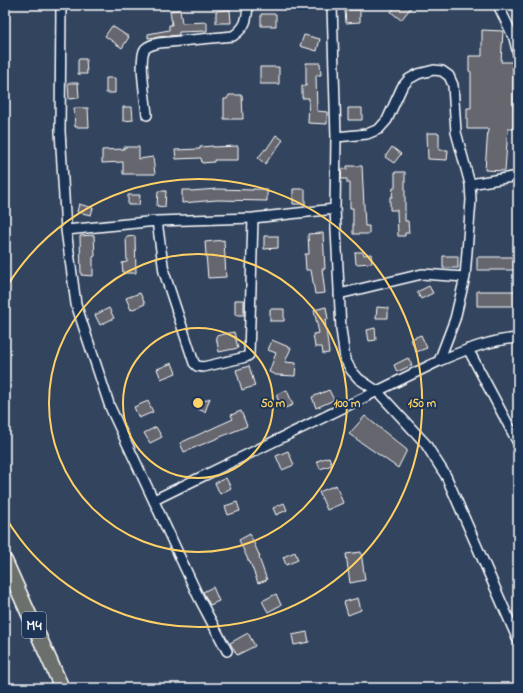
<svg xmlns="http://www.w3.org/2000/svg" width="523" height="693" font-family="'Indie Flower',sans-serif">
  <rect width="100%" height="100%" fill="#33445e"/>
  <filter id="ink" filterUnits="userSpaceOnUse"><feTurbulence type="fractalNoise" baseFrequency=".025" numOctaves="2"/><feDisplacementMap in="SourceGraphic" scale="8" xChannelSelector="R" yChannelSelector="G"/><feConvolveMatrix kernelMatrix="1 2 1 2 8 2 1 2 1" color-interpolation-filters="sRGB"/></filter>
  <g filter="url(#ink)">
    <path fill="#65666e" stroke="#fff" d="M396 5H413L401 20 391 12Z
      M180 10 182 23 207 22V31L179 32V35L148 38V34L169 30V25H172L170 11Z
      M230 10 231 23H216V11Z
      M345 10H360V22L346 23Z
      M261 14H276V26H261Z
      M112 26 129 37 122 48 105 36Z
      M482 30 503 31 501 62H513V129H508L505 171 485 170 488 129H467V108H471V72L469 71V56H482Z
      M304 35 320 39 317 51 300 46Z
      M78 59H86L87 74H78Z
      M306 63H320L321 75H316L317 111 327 112V124L308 123 309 98H302V86H306Z
      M260 67H279V84H260Z
      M106 78H115V93H106Z
      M68 83H78L79 98 69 99Z
      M229 95H242L243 119H224V99H227Z
      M123 107H132L133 120 123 121Z
      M74 108H88L89 127H75Z
      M348 108H362V120H348Z
      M427 133H439V150H448L447 160 428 159Z
      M276 135 283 140 265 164 258 158 265 149 266 150Z
      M213 146V147L238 146V160H214V162L202 163 201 158 176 159 175 150 200 149V147Z
      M124 147H139V159L153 157 155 174H123V162L102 163V150L124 149Z
      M392 147 401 154 394 163 385 157Z
      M347 166H362L365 226H369V234H353V208H350V183H347V179H341L342 169H347Z
      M395 172H405V221H408L409 233H405V236H398L397 210H390V197H392L393 188H395Z
      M217 189 253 190V189H267V201L217 200 182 203V190H191V191Z
      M293 189H305V204H293Z
      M158 191H166L165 207 157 206Z
      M128 195H140L139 205H128Z
      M79 204 93 208 91 215 77 212Z
      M323 233 325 269H322L325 293 315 294 311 270H306L305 254H309L308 234Z
      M94 235 95 256 93 257V276L81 275 80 236Z
      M135 236 136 273H123L122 263 127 262 126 237Z
      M264 236H278V248L264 249Z
      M224 240 226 277 208 278 205 242Z
      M355 252H363L364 255 371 254 372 263 356 264Z
      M443 256H458V268H443Z
      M477 257H518V270H477Z
      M429 286 433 293 421 299 417 292Z
      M477 291H518V306H477Z
      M140 293 145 304 131 310 126 298Z
      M235 300H244V315H235Z
      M326 307 328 319 325 320 329 353 323 354 322 347H315L313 334 319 333 314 310Z
      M377 307 388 308V318H376Z
      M109 308 114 318 100 325 95 315Z
      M270 309H284V321H270Z
      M375 328 376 340 369 341 367 330Z
      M234 332 238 348 219 352 216 336Z
      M421 335 427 348 416 352 411 339Z
      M272 340 291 348 285 362 296 363 295 376 276 375 269 372 276 353 268 350Z
      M408 358 412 365 397 372 394 365Z
      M172 363 176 373 161 379 157 369Z
      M249 366 255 386 242 390 236 370Z
      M287 390 293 405 282 409 277 397V394Z
      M329 390 334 400 316 408 312 397Z
      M210 398 205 412 193 407Z
      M148 401 153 412 139 418 134 407Z
      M241 411 247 426 184 452 180 443 233 419 231 415Z
      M365 416 407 450 398 468 349 434Z
      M156 427 162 437 150 443 144 433Z
      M288 451 294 465 282 470 276 456Z
      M329 457 332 465 320 469 317 461Z
      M226 478 231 488 220 494 215 483Z
      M336 485 343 503 327 510 319 492Z
      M237 502 240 511 228 515 225 506Z
      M284 503 287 510 276 515 273 508Z
      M250 534 260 557 259 558 267 580 258 583 250 562H249L239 540Z
      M295 552 298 560 286 565 283 557Z
      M361 552 365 580 350 583 346 554Z
      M213 587 219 601 210 605 203 592Z
      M276 594 281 605 268 612 262 601Z
      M358 598 361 610 348 615 344 602Z
      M307 632 309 642 294 645 292 635Z
      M248 633 255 646 237 655 230 643Z"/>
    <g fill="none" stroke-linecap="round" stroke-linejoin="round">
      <defs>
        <path id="street" d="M61 5 60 131 66 230 157 221 253 218 335 209
          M332 5 336 137 335 209 341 329 345 359 351 370 359 379 377 391 425 443 446 476 518 640
          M498 5 514 38 518 54
          M147 115C146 102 138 59 145 49 149 45 154 44 159 43L233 36C246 27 247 20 248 5
          M336 137 367 134 379 129 387 120 402 87 409 79 418 74 434 70 442 71 449 76 453 85 456 132 470 184 471 200 465 277 455 319 439 361
          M470 184 518 176
          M157 221 164 272 194 363 197 366 203 367 246 357 249 355 253 218
          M66 230 76 304 110 407 199 598 227 651
          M339 294 422 274 465 277
          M468 349 518 443
          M154 500 439 361C465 350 490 340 518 338"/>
        <path id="primary" d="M5 561 62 688"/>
      </defs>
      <use href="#street" stroke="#fff" stroke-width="12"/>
      <use href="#primary" stroke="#fff" stroke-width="17"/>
      <use href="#street" stroke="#1d3557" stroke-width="9"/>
      <use href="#primary" stroke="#6c706d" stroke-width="14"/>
    </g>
  </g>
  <g fill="none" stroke="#ffd166" stroke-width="2">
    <circle cx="198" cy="403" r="75"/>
    <circle cx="198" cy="403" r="149"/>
    <path d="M6 288A224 224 0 1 1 6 518"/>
  </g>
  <g text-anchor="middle" stroke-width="4" stroke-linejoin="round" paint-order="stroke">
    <rect fill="#1d3557" stroke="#bbc2cd" stroke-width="1" x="22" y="612" width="24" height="26" rx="3"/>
    <g font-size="15" font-weight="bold" fill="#fff">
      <text x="34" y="630">M4</text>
    </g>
  </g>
  <circle cx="198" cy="403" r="6" fill="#ffd166" stroke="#1d3557" stroke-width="2"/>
  <g font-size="12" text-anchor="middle" font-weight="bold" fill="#ffd166" stroke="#1d3557" stroke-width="4" stroke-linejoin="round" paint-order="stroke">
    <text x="273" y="407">50 m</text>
    <text x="347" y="407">100 m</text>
    <text x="422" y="407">150 m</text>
  </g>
  <rect width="523" height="693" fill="none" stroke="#1d3557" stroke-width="20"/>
  <rect x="10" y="10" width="503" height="673" fill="none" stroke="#fff" stroke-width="1.5" filter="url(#ink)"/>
</svg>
